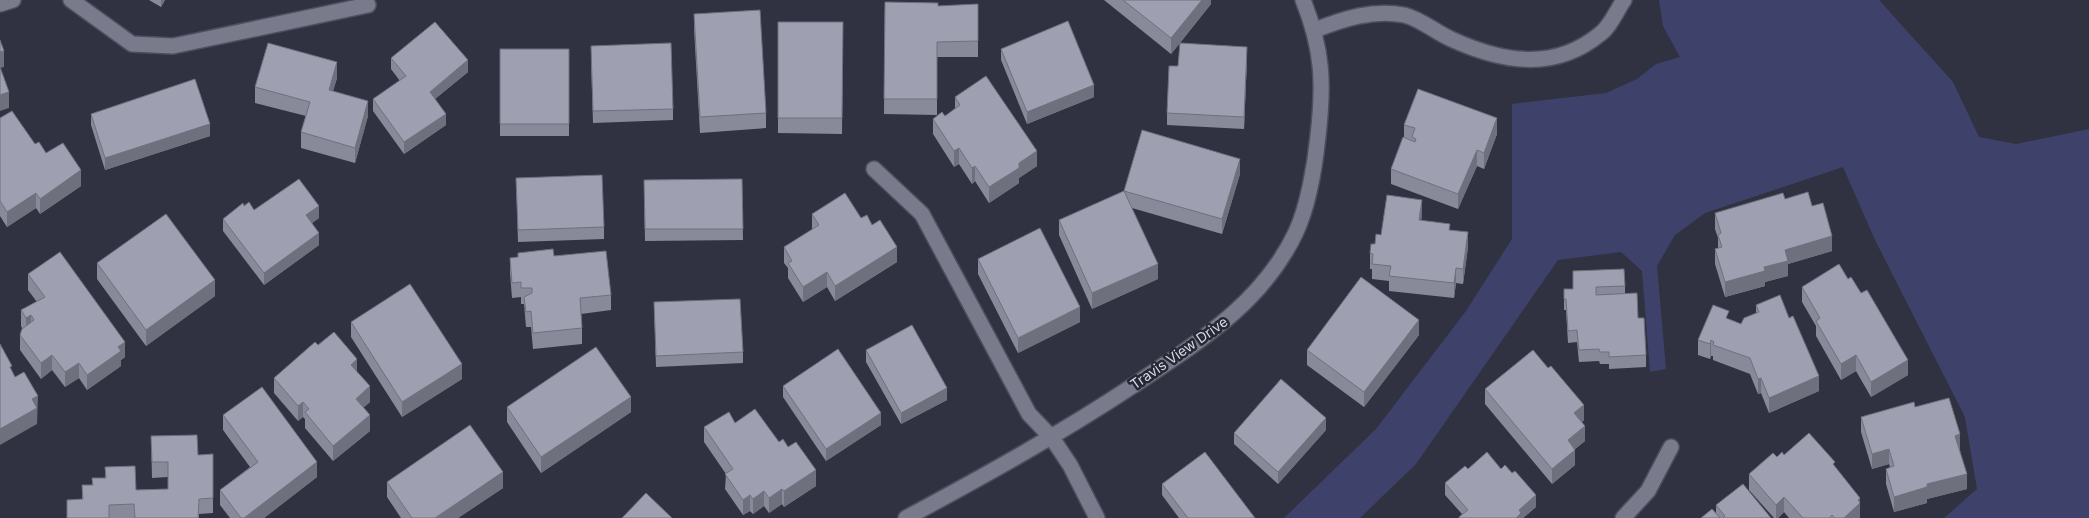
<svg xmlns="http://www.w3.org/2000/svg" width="2089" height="518" font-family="Inter,sans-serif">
  <rect width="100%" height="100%" fill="#303241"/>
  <path fill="#3e426a" d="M1659 0H1879L1953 82 1979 137 2016 144 2089 129V518H1944L1977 489 1965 417 1875 240 1843 167 1705 213 1675 235 1657 266 1666 369 1650 372 1642 271 1621 252 1558 260 1416 464 1360 518H1284L1376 429 1466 311 1512 239V104L1606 93 1637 79 1656 64 1680 57 1663 26Z"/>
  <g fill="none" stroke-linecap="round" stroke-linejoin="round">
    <defs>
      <path id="lane" d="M874 169 922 214 1029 414 1052 438"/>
      <path id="street" d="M71 0 132 44 173 46 368 5
        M0 4 13 0
        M1315 30C1343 19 1373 9 1404 15 1421 19 1435 32 1451 39 1501 62 1554 72 1600 34 1610 27 1617 10 1624 0
        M1052 438 1070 465 1097 518
        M906 518C984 476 1060 434 1134 385 1198 342 1262 304 1296 232 1308 206 1315 165 1318 136 1324 84 1323 50 1303 0
        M1623 518 1648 491 1671 447"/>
    </defs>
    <use href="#lane" stroke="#4d4f5b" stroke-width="18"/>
    <use href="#street" stroke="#4d4f5b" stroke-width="18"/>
    <use href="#lane" stroke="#797b8c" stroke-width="15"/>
    <use href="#street" stroke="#797b8c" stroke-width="15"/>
  </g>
  <path fill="#888a99" d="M149 0H165L161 7Z
    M1104 0H1211V4L1180 43 1247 58 1244 129 1167 125V113L1178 66 1180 43 1171 54Z
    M885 2 938 6 978 4V57H937V115L884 114Z
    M694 14 766 113V128L700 133 694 29Z
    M778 22H843L842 134 778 133Z
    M500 49H569V136H500Z
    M1001 49 1094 97 1027 124 1001 60Z
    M391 58 468 72 435 99 446 125 404 154 373 111V99L400 81 391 69Z
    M591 58 673 109V120L593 123Z
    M337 78 333 91 368 116 355 163 301 148V132L306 116 255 103V87Z
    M955 97 1037 166 1019 178V183L989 203 975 181 972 184 959 164 954 167 933 134V119L945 116 955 109Z
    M91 114 210 136 105 170 91 125Z
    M0 118 46 153 81 186 40 214 36 208 7 227 0 216Z
    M1404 125 1497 134 1484 169 1477 166 1458 209 1391 184V169L1404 138Z
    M1240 174 1222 234 1132 208 1158 279 1092 309 1059 235V220L1124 191Z
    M516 178 604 227V239L518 242Z
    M742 179 743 240 645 241 644 180Z
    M1785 199 1812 206 1832 251 1788 264V276L1765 282V286L1725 297 1715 264V249L1718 248V238L1715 229V213Z
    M244 206 254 210 319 218 312 223 319 245 264 285 223 231V219Z
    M812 214 861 218 897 262 835 301 827 287 803 302 788 278V268L784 263V247L812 230Z
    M1422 215 1421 220 1450 230 1468 247 1463 284 1456 283 1454 298 1389 291V281L1372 279V269H1370V253L1381 235Z
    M554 256 611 295V310L581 314 582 328V344L533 349 531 327H526L524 304H521V297L512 298 510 273V258Z
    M978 259 1080 322 1018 353 978 274Z
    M97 263 215 296 146 346 97 279Z
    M1573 271 1625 286V293L1638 318 1646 355V367L1609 369V364H1600L1599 361 1579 362 1577 342 1568 343 1566 310H1564V289H1573Z
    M28 274 125 357 121 360V366L87 390 79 378 65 387 52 370 41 379 20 350V335L22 328 21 326V310L37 302 28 290Z
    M1802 287 1908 375 1871 397 1856 371 1841 380 1816 336V326L1802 302Z
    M654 302 743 352V363L656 367Z
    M1756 305 1819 391 1769 413 1761 393 1758 394 1750 374 1713 360V356H1711L1710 359 1698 355V340L1729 319 1741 324 1756 313Z
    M351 322 462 379 402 417 351 337Z
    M1419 335 1364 407 1307 365V350Z
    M318 345 357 372 370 402 363 408 370 431 333 461 305 428V419L303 417 298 421 274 393V378Z
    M866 350 947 400 901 424 866 362Z
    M783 386 881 425 826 461 783 397Z
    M1485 389 1584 420 1582 422 1585 441 1575 449V465L1552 484 1485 404Z
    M507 407 631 412 541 473 507 422Z
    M223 415 317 477 264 518H230L220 505V490L250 467 223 430Z
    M1861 417 1960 450 1967 489 1927 499V503L1894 512 1886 484V469L1890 467 1889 464 1872 469 1861 432Z
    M735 423 779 442 788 447 816 486 784 507 782 504 769 513 764 506 753 514 750 511 743 515 725 489 726 474 704 442V427Z
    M1326 430 1278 484 1234 444V433Z
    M151 436 198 455 213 498V513L199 514V518H67L82 499V485H92V478H105V467L136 490 168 489V477L152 478Z
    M1784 455 1835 468 1860 502V518H1789L1784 512 1778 518H1774L1749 490V474L1777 457Z
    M1468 469H1501L1536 507 1523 518H1459L1462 514 1445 495V483Z
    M387 482 503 488 458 518H401L387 497Z
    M1162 484 1255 518H1179L1162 495Z
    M1716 505 1771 518H1701L1716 514Z"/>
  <path fill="#6f707d" d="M161 0H165L161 7Z
    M1202 0H1211V4L1171 54V38Z
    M1247 47V58L1244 129V117Z
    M4 51V67L0 68V52Z
    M468 60V72L430 103V92Z
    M337 62V78L329 105V90Z
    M1094 85V97L1027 124V112Z
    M9 92V108L0 111V95Z
    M368 101V116L355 163V148Z
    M446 114V125L404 154V142Z
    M1497 118V134L1484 169V153Z
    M210 124V136L105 170V158Z
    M959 148V164L954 167V151Z
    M1477 150V166L1458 209V194Z
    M1037 151V166L1019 178V183L989 203V187L1019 163Z
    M1240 159V174L1222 234V219Z
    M975 166V181L972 184V168Z
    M81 170V186L40 214V199Z
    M36 193V208L7 227V212Z
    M1422 200V215L1419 236V220Z
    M319 206V218L306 227V215Z
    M1468 232V247L1463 284V269Z
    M319 233V245L264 285V273Z
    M1832 236V251L1788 264V276L1765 282V286L1725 297V282L1785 250Z
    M897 247V262L835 301V286Z
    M1158 264V279L1092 309V293Z
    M1456 268V283L1454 298V283Z
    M827 272V287L803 302V287Z
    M215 280V296L146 346V330Z
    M1080 307V322L1018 353V338Z
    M31 315V331L26 334V318Z
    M1419 320V335L1364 407V392Z
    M1711 340V356L1710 359V344Z
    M125 342V357L121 360V366L87 390V375L118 347Z
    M52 355V370L41 379V363Z
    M1856 355V371L1841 380V364Z
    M357 359V375L351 365Z
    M1908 360V375L1871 397V382Z
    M79 363V378L65 387V372Z
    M462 364V379L402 417V402Z
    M1819 376V391L1769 413V398Z
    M1761 378V393L1758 394V379Z
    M370 386V402L356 414V399Z
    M947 388V400L901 424V413Z
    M38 396 37 424 0 445V429L32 399Z
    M631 397V412L541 473V457Z
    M303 402V417L298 421V406Z
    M1584 405V420L1574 429V413Z
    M881 413V425L826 461V449Z
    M370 415V431L333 461V446Z
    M1326 418V430L1278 484V472Z
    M1585 426V441L1568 455V440Z
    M1960 434V450L1955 451V436Z
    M1889 449V464L1872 469V454Z
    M1575 450V465L1552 484V469Z
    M317 462V477L264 518H244Z
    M816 470V486L784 507V491Z
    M503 472V488L458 518H435Z
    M1967 474V489L1927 499V503L1894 512V497L1927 484Z
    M782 489V504L769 513V498Z
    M764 491V506L753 514V499Z
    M750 495V511L743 515V500Z
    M1536 495V507L1523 518H1516L1519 510Z
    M1784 497V512L1778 518H1776V505Z
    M1860 498V518H1844L1858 500Z"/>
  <path fill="#9ea0b2" stroke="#6f707d" d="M1123 0H1202L1171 38Z
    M885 2 938 3V6L978 4V41L937 42V99H884Z
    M760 10 766 113 700 117 694 14Z
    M1068 21 1094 85 1027 112 1001 49Z
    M435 22 468 60 430 92 446 114 404 142 373 99 406 76 391 58Z
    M778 22H843L842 118H778Z
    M0 40 4 51 0 52Z
    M268 43 337 62 329 90 368 101 355 148 301 132 310 102 255 87Z
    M671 43 673 109 593 111 591 46Z
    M1180 43 1247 47 1244 117 1167 113 1169 66H1178Z
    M500 49H569V124H500Z
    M0 67 9 92 0 95Z
    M986 76 1037 151 1019 163V168L989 187 975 166 972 168 959 148 954 151 933 119 942 112 945 116 960 105 955 97Z
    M195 79 210 124 105 158 91 114Z
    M1418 89 1497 118 1484 153 1477 150 1458 194 1391 169 1403 137 1415 142 1416 139 1412 137 1415 128 1404 125Z
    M12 111 35 144 39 142 46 153 63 143 81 170 40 199 36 193 7 212 0 201V118Z
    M1142 130 1240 159 1222 219 1124 191 1158 264 1092 293 1059 220 1124 191Z
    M602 175 604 227 518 230 516 178Z
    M299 179 319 206 306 215 319 233 264 273 223 219 243 203 244 206 249 202 254 210Z
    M742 179 743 229H645L644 180Z
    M1808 192 1812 206 1823 203 1832 236 1785 250 1788 261 1764 267 1765 271 1725 282 1715 249 1722 247 1718 235 1721 233 1715 213 1783 193 1785 199Z
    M845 193 861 218 867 215 872 225 880 220 897 247 835 286 827 272 803 287 788 263 792 261 784 247 819 225 812 214Z
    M1387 195 1422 200 1419 220 1450 224 1449 230 1468 232 1463 269 1456 268 1454 283 1389 276 1391 266 1372 264 1373 254 1370 253 1371 244H1375L1376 234 1381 235Z
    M166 214 215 280 146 330 97 263Z
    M1040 228 1080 307 1018 338 978 259Z
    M553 249 554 256 606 251 611 295 580 298 582 328 533 333 531 311 526 312 524 297 532 293V288H521V282L512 283 510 258 518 257V253Z
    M60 252 125 342 118 347 121 351 87 375 79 363 65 372 52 355 41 363 20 335 22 329 34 320 31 315 26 318 21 310 45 297 28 274Z
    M1839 264 1848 279 1851 277 1861 293 1867 290 1908 360 1871 382 1856 355 1841 364 1817 323 1816 321 1820 318 1802 287Z
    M1624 269 1625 286 1596 287V295L1637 293 1638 318H1644L1646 355 1609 357V352H1600L1599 349 1579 350 1577 330 1568 331 1566 299H1564V289H1573V271Z
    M1361 277 1419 320 1364 392 1307 350Z
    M410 284 462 364 402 402 351 322Z
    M1780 295 1789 318 1793 316 1819 376 1769 398 1761 378 1758 379 1750 358 1713 345 1714 342 1711 340 1710 344 1698 340 1713 305 1729 311 1726 318 1741 324 1744 318 1759 312 1756 305Z
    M740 299 743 352 656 356 654 302Z
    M912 325 947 388 901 413 866 350Z
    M334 332 357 359 351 365 370 386 356 399 370 415 333 446 305 412 309 409 303 402 298 406 274 378 315 342 318 345Z
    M0 344 12 366 10 367 15 377 24 372 38 396 32 399 37 408 0 429Z
    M596 347 631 397 541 457 507 407Z
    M838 349 881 413 826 449 783 386Z
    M1533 350 1548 368 1551 366 1584 405 1574 413 1585 426 1568 440 1575 450 1552 469 1485 389Z
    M1281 379 1326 418 1278 472 1234 433Z
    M262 387 317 462 244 518H241L220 490 258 462 223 415Z
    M1949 398 1960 434 1955 436 1967 474 1927 484V487L1894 497 1886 469 1894 466 1889 449 1872 454 1861 417 1914 402 1915 407Z
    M755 409 779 442 783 439 788 447 796 442 816 470 784 491 782 489 769 498 764 491 753 499 750 495 743 500 725 474 733 469 704 427 729 412 735 423Z
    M470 425 503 472 435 518H412L387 482Z
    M1809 433 1835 462 1833 464 1860 498 1858 500 1860 503 1844 518H1835L1832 515 1829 518H1803L1784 497 1776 505 1749 474 1773 453 1777 457 1782 452 1784 455Z
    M197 435 198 455 213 454V498L199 499 198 518H135L134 504 109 505V518H67V500L83 499 82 485H93L92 478H106L105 467 135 466 136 490 168 489V462H152L151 436Z
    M1205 452 1255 518H1188L1162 484Z
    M1487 452 1501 469 1505 465 1512 473 1515 471 1536 495 1519 510 1521 513 1516 518H1459V517L1468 510 1445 483 1465 466 1468 469Z
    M1743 484 1771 518H1723L1725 516 1716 505Z
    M646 493 672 518H622Z
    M1712 509 1720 518H1701Z"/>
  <g text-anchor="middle" stroke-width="5" stroke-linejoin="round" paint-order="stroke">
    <g font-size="14" fill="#d7d9e2" stroke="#262836">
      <text transform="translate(1179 353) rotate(-35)" y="5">Travis View Drive</text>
    </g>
  </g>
</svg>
